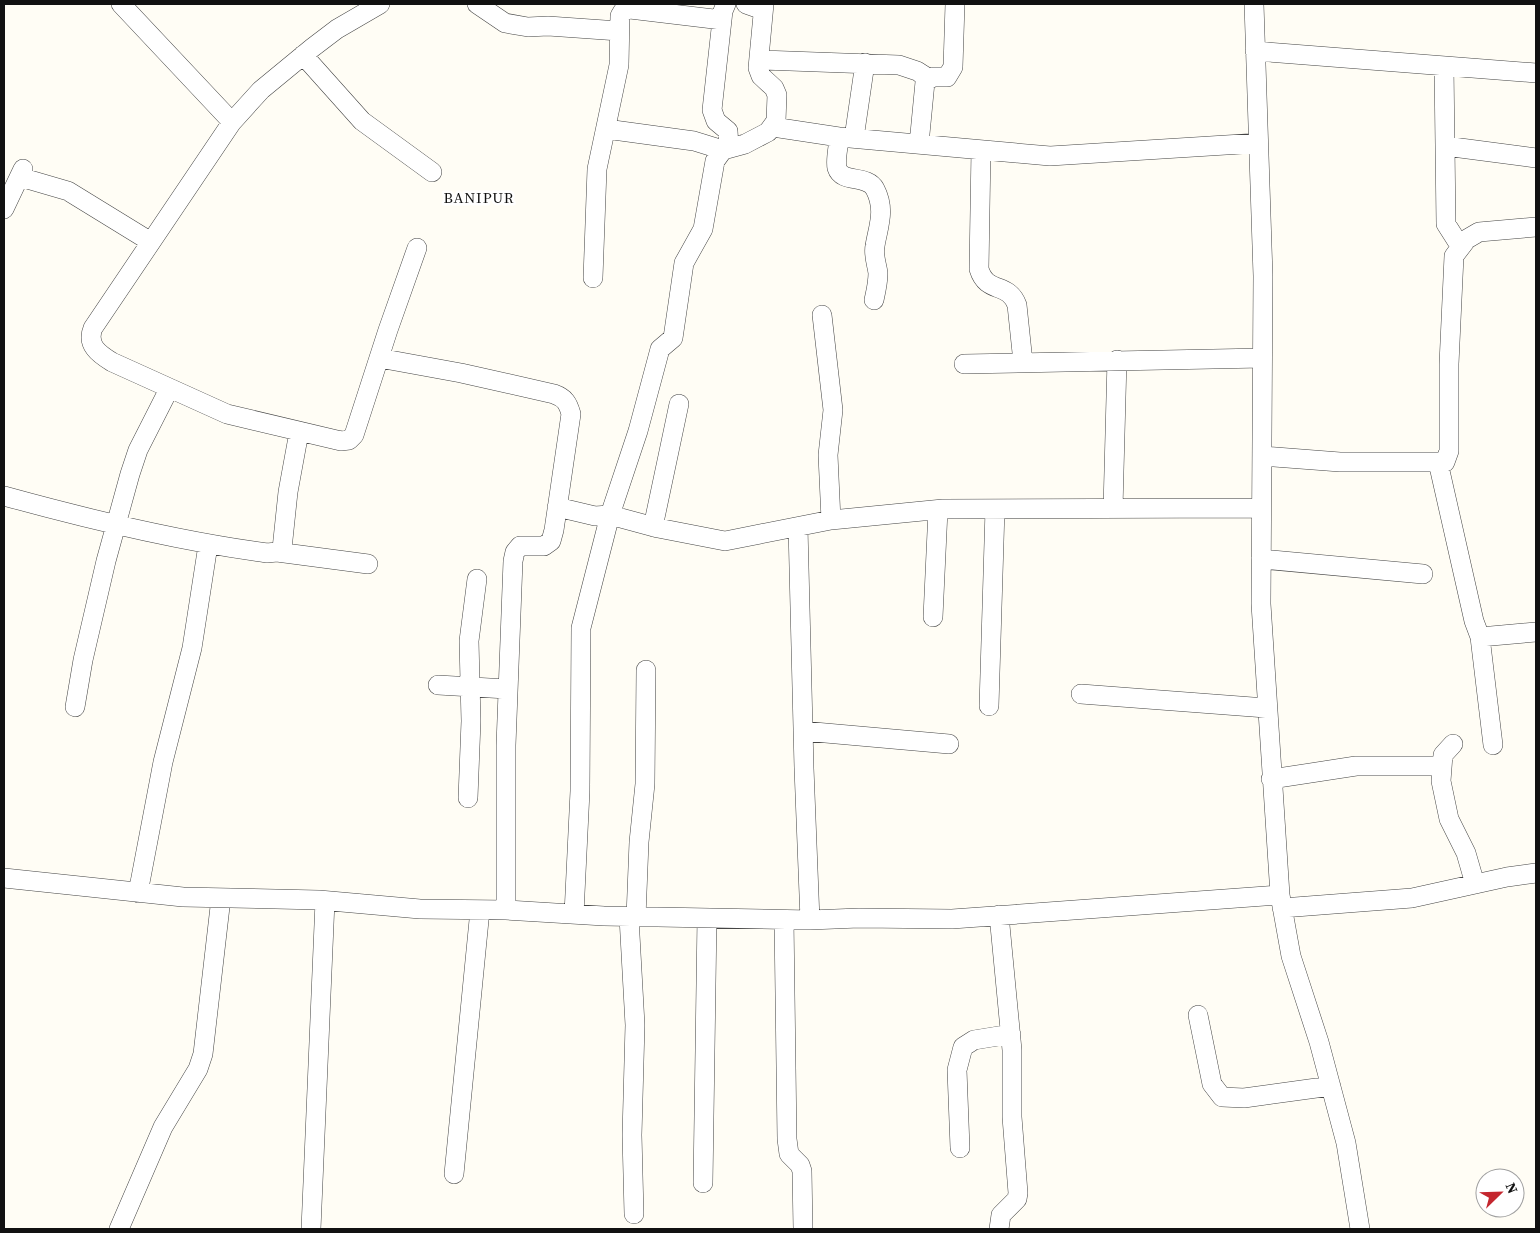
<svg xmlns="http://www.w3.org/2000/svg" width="1540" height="1233" font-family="'Source Serif 4',serif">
  <rect width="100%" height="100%" fill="#fffdf5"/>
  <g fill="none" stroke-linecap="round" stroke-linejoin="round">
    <defs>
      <path id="minor" d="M121 4 232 122
        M380 4 337 29 312 48 261 90 232 122 93 328C86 345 99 354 112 362L227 414 341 441 349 440 354 435 388 330 417 248
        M477 4 505 23 528 27 548 26 619 31
        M726 4 723 11 712 110 716 121 728 131 729 147
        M746 4 763 10
        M1254 4 1263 276 1261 604 1280 895 1291 956 1319 1042 1346 1143 1360 1229
        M1255 51 1536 73
        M303 55 362 121 432 172
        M759 60 899 65 917 71 928 78
        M1444 67 1446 224 1460 246
        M773 127 839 137 1050 156 1258 143
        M606 129 694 141 723 150
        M839 137C839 145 835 159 837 168 842 184 867 174 875 189 886 210 878 227 875 246 873 255 877 265 878 273 878 283 876 291 874 300
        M854 138 865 63
        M919 144 925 82 933 77H947L953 67 955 4
        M1445 146 1536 158
        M981 150 979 269C987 295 1008 281 1017 305L1023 362
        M20 177 68 191 151 242
        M4 209 23 169
        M593 278 597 169 619 65 620 16 623 11 630 9 722 20
        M822 315 833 410 828 455 831 520
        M379 358 461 373 554 394C565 398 568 403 571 414L554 530 551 541 544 546H520L515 552 513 561 506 745V910
        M964 364 1262 358
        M1262 456 1340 462H1445L1449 451V364L1454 256 1467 239 1479 232 1536 227
        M1438 462 1474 621 1480 637 1493 745
        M4 496C91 520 178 541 267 553L277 552 282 549 288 492 299 432
        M557 507 595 516 610 515 658 528 725 541 831 520 943 509 1261 508
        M1113 508 1117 360
        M653 527 679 404
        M798 527 804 768 810 920
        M277 552 368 564
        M1261 559 1423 574
        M933 617 938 510
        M1480 637 1536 632
        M438 685 507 689
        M1081 694 1266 708
        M989 706 995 509
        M75 707 83 660 106 561 130 474 138 450 169 389
        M803 731 949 744
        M1453 744 1443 755 1441 781 1449 819 1466 853 1475 884
        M1271 779 1356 766H1442
        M468 798 471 721 469 641 477 579
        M4 878 183 897 319 900 420 909 506 910 604 916 810 920 859 918 952 919 1280 895
        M138 893 163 762 192 648 208 545
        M1282 908 1412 898 1507 877 1536 873
        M574 914 580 791 581 628 610 515 638 431 660 349 673 338 684 263 703 229 715 161 723 150 745 144 768 132 776 121 777 95 774 88 761 76 758 68 764 4
        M999 915 1012 1050V1117L1018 1193 1017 1199 1001 1215 999 1229
        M629 917 635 1025 632 1135 634 1214
        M636 917 639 842 645 784 646 670
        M784 920 787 1139 789 1154 800 1165 802 1171 803 1229
        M1198 1015 1212 1084 1222 1097 1244 1098 1331 1086
        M960 1148 957 1070 963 1047 974 1040 1011 1034
        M454 1174 480 910
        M703 1183 707 918
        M119 1229 163 1127 198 1069 203 1054 221 898
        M311 1229 325 901"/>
    </defs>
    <use href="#minor" stroke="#444" stroke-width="20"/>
    <use href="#minor" stroke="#fff" stroke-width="19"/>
  </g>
  <g text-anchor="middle" stroke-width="5" stroke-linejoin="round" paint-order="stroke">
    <g font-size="15" letter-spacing="1" fill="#111" stroke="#fff">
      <text x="479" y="203">BANIPUR</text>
    </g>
  </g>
  <rect width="1540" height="1233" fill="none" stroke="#111111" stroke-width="10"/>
  <g transform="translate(1500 1193) rotate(67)"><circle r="24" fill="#ffffff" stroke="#a0a0a0"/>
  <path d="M0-4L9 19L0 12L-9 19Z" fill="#c4262e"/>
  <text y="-8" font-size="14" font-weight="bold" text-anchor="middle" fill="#111111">N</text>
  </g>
</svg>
